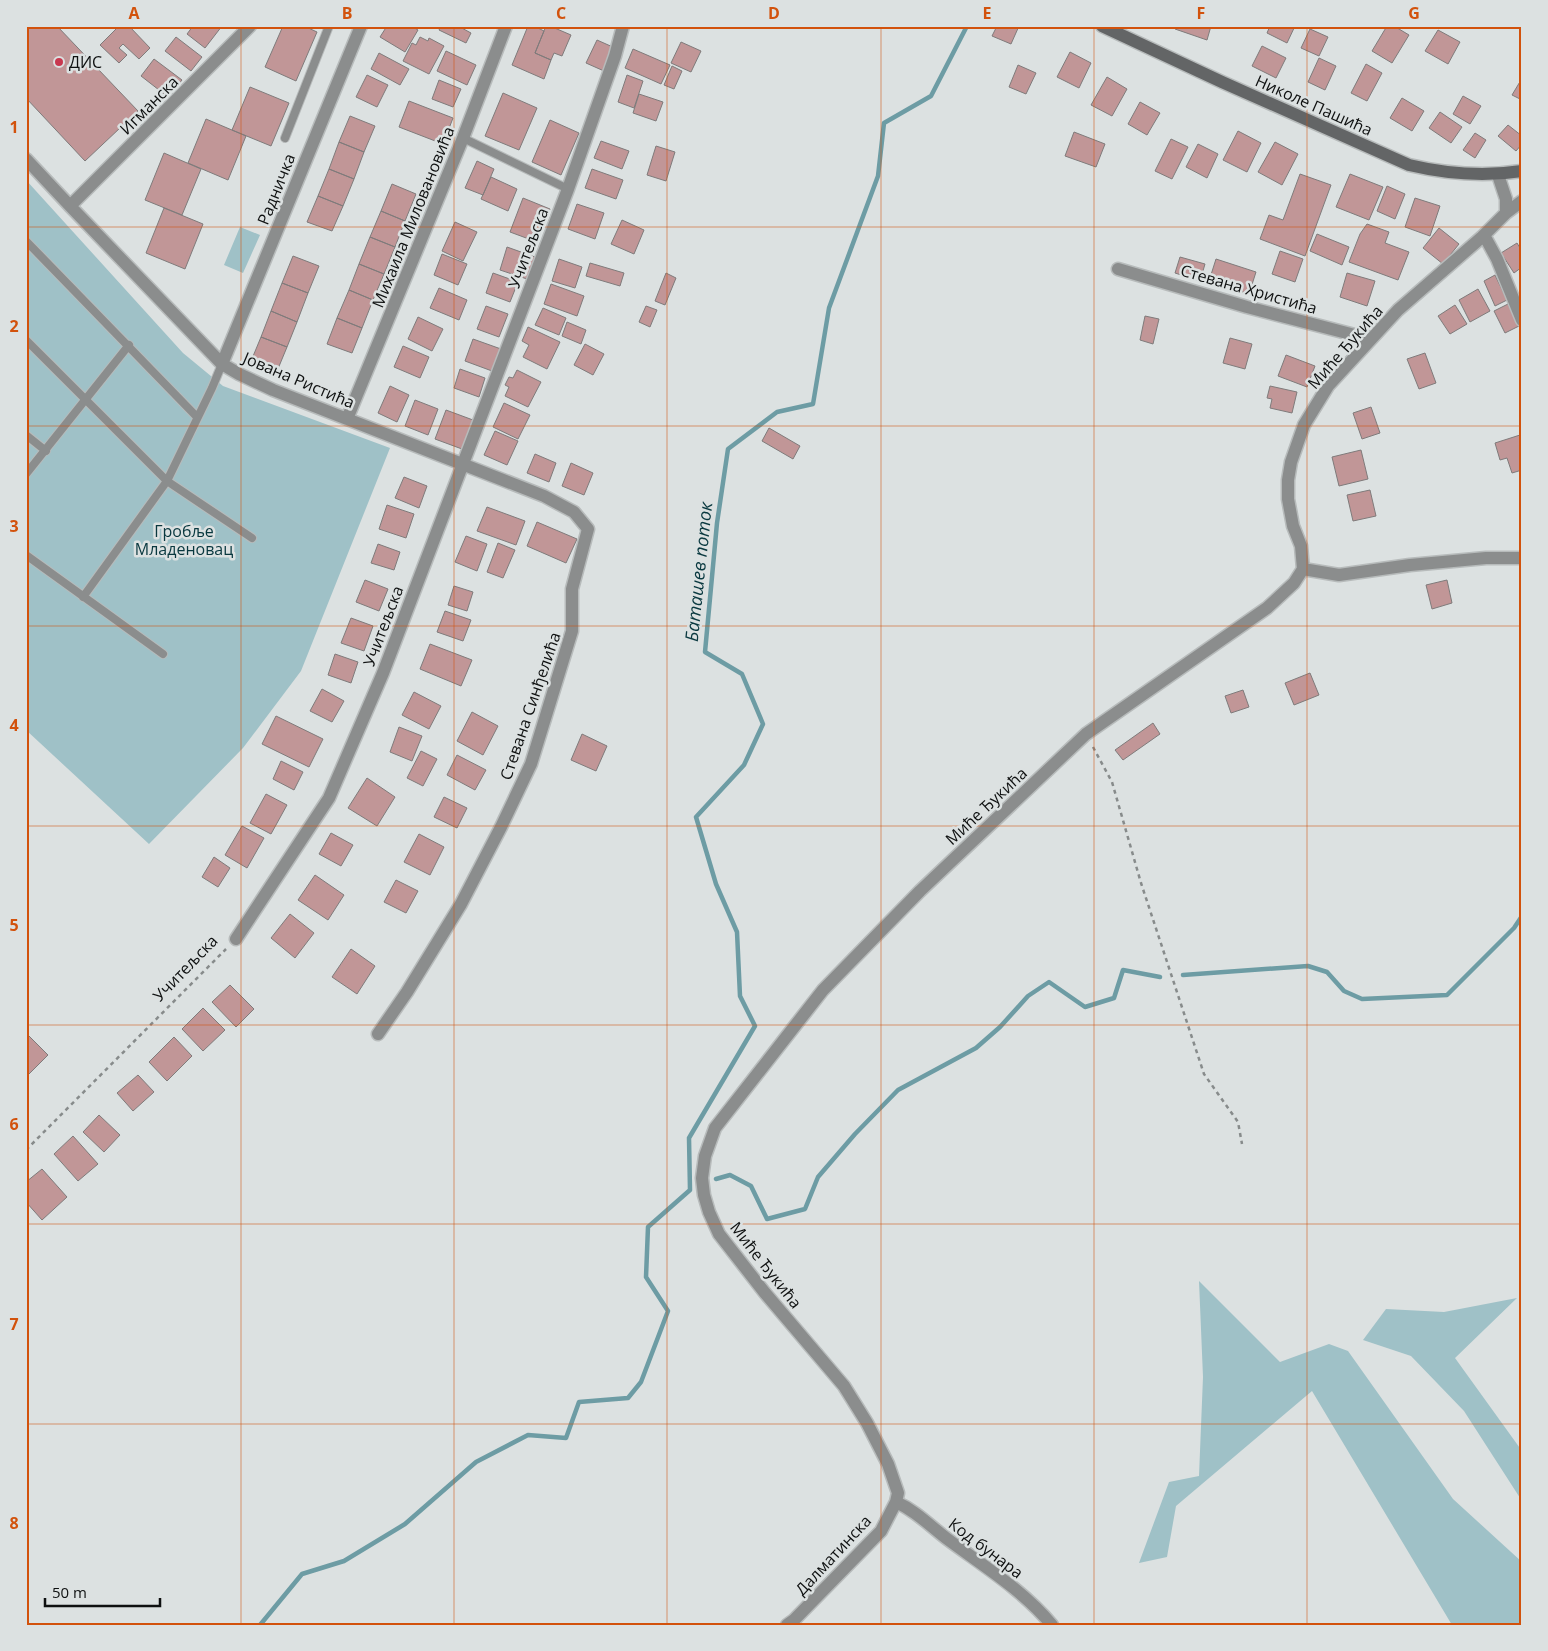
<svg xmlns="http://www.w3.org/2000/svg" width="1548" height="1651" font-family="'Open Sans',sans-serif">
  <rect width="100%" height="100%" fill="#dce1e1"/>
  <path fill="#9fc1c7" d="M26 180 183 353 223 386 390 448 301 671 243 748 149 844 26 730Z
    M240 227 260 235 243 273 224 265Z
    M1199 1281 1280 1362 1329 1344 1348 1351 1453 1499 1522 1562V1625H1452L1312 1391 1176 1506 1167 1557 1139 1563 1169 1482 1199 1476 1203 1377Z
    M1517 1298 1455 1358 1522 1451V1501L1464 1411 1411 1356 1363 1340 1386 1309 1444 1312Z"/>
  <g fill="none" stroke-linecap="round" stroke-linejoin="round">
    <path stroke="#6d9ca4" stroke-width="4.5" d="M1183 975 1308 966 1327 972 1344 991 1362 999 1447 995 1514 928 1522 916
      M716 1179 730 1175 751 1186 767 1219 805 1209 818 1177 855 1134 898 1090 976 1048 1000 1027 1028 996 1049 982 1085 1007 1114 998 1123 970 1160 977
      M260 1625 302 1574 344 1561 405 1524 476 1462 528 1435 566 1438 579 1402 628 1398 641 1382 668 1311 646 1277 648 1227 690 1190 689 1138 755 1026 740 996 737 932 716 884 696 817 744 765 763 724 742 674 705 652 717 523 728 449 777 412 813 404 829 308 878 176 884 123 931 96 967 26"/>
  </g>
  <path fill="#c19697" stroke="#7f7b7b" d="M26 26H57L138 111 85 161 26 98Z
    M119 26H129L150 48 139 59 123 44 119 48 127 55 119 63 100 45Z
    M193 26H222L205 48 187 34Z
    M283 26H304L317 32 296 81 265 67Z
    M387 26H411L418 30 405 52 380 37Z
    M441 26H458L471 33 466 43 439 30Z
    M528 26H534L544 31 535 53 551 60 544 79 512 65Z
    M546 26H550L571 35 562 56 554 53 551 60 535 53Z
    M997 26H1019L1011 44 992 36Z
    M1176 26H1211L1207 40 1175 29Z
    M1270 26H1295L1287 43 1267 33Z
    M1387 26H1394L1409 35 1392 63 1372 51Z
    M1310 29 1328 37 1319 56 1301 48Z
    M1438 30 1460 42 1448 64 1425 51Z
    M176 37 202 57 191 71 165 51Z
    M420 37 428 41 429 38 444 46 429 74 403 61 412 43 416 45Z
    M597 40 615 48 604 71 586 63Z
    M681 42 701 51 691 72 671 63Z
    M1262 46 1286 58 1276 78 1252 66Z
    M633 49 670 65 661 84 625 68Z
    M446 51 476 65 467 85 437 71Z
    M1070 52 1091 63 1079 88 1057 77Z
    M379 53 409 69 400 85 371 69Z
    M1319 58 1336 66 1325 90 1308 82Z
    M154 59 182 80 168 97 141 76Z
    M1366 64 1382 73 1367 101 1351 93Z
    M1018 65 1036 73 1026 94 1009 87Z
    M672 66 682 71 674 89 664 85Z
    M367 75 388 85 377 107 356 97Z
    M627 75 643 81 634 108 618 102Z
    M1107 77 1127 89 1112 116 1091 105Z
    M439 80 461 89 453 107 432 99Z
    M1521 80H1522V100L1512 95Z
    M250 87 289 103 271 146 232 130Z
    M503 93 537 108 519 150 485 136Z
    M639 94 663 102 656 121 633 113Z
    M1463 96 1481 106 1470 124 1453 114Z
    M1402 98 1424 111 1412 131 1390 118Z
    M409 101 453 118 443 144 399 127Z
    M1140 102 1160 113 1147 135 1128 124Z
    M1440 112 1462 127 1451 143 1429 128Z
    M350 116 375 126 364 152 339 142Z
    M206 119 246 136 228 180 188 163Z
    M550 120 579 133 561 175 532 162Z
    M1508 125 1522 136V144L1516 151 1498 136Z
    M1238 131 1261 143 1247 172 1223 160Z
    M1074 132 1105 144 1096 167 1065 156Z
    M1475 133 1486 140 1475 158 1463 150Z
    M1171 139 1188 147 1172 179 1155 171Z
    M601 141 629 151 622 169 594 158Z
    M339 142 364 152 354 179 329 169Z
    M1275 142 1298 154 1282 185 1258 172Z
    M1198 144 1218 154 1207 178 1186 167Z
    M656 146 675 152 666 181 647 175Z
    M164 153 201 169 182 215 145 200Z
    M477 161 494 169 483 195 465 188Z
    M329 169 354 179 343 206 318 196Z
    M592 169 623 180 616 199 585 188Z
    M1300 174 1331 185 1305 256 1260 239 1269 215 1283 220Z
    M1350 174 1383 187 1369 220 1336 207Z
    M491 177 517 189 508 211 481 199Z
    M392 184 416 194 405 221 381 211Z
    M1387 186 1405 194 1395 219 1377 211Z
    M318 196 343 206 332 231 307 222Z
    M523 198 550 209 537 242 510 232Z
    M1415 198 1440 206 1430 236 1405 227Z
    M577 204 604 213 595 239 568 229Z
    M164 208 203 224 185 269 146 253Z
    M381 211 405 221 395 247 370 237Z
    M622 220 644 230 634 254 611 244Z
    M455 222 477 232 463 261 442 251Z
    M1367 224 1389 232 1385 243 1409 252 1398 280 1349 262 1360 234Z
    M1439 228 1459 244 1443 264 1423 248Z
    M1317 234 1349 247 1342 265 1310 251Z
    M370 237 395 247 384 274 359 264Z
    M1517 243 1522 251V267L1514 273 1501 253Z
    M507 247 535 257 527 279 500 270Z
    M1280 251 1303 259 1295 282 1272 274Z
    M442 254 467 264 458 285 434 275Z
    M293 256 319 266 308 293 282 283Z
    M1180 257 1205 264 1200 281 1175 273Z
    M559 259 582 267 575 288 552 281Z
    M1216 259 1256 272 1249 294 1209 281Z
    M590 263 624 273 620 286 586 276Z
    M359 264 384 274 373 300 349 290Z
    M493 273 518 282 510 302 486 293Z
    M666 273 676 278 665 305 655 301Z
    M1347 273 1375 281 1367 306 1340 297Z
    M1495 275 1507 300 1495 306 1484 281Z
    M282 283 308 293 297 322 271 311Z
    M551 284 584 296 577 316 544 304Z
    M439 288 467 300 459 320 430 308Z
    M1478 289 1490 311 1470 322 1459 300Z
    M349 290 373 300 362 328 337 318Z
    M1508 304 1519 326 1505 333 1494 311Z
    M1455 305 1467 324 1450 334 1438 316Z
    M486 306 508 314 499 337 477 329Z
    M646 306 657 310 650 327 639 322Z
    M543 308 566 318 559 335 535 325Z
    M271 311 297 322 287 347 261 337Z
    M1145 316 1159 319 1153 344 1140 340Z
    M418 317 443 329 432 351 408 339Z
    M337 318 362 328 352 353 327 344Z
    M567 322 586 330 581 344 562 336Z
    M528 327 560 342 547 369 523 357 529 345 522 341Z
    M261 337 287 347 275 376 249 366Z
    M1230 338 1252 344 1245 369 1223 363Z
    M473 339 501 349 492 371 465 361Z
    M585 344 604 354 593 375 574 365Z
    M403 346 429 357 420 378 394 367Z
    M1425 353 1436 383 1419 389 1407 359Z
    M1286 355 1315 366 1307 387 1278 376Z
    M460 369 485 378 479 397 454 388Z
    M517 370 541 382 528 407 505 396 509 387 505 385 509 377 513 378Z
    M390 386 409 395 397 422 378 413Z
    M1270 386 1297 392 1292 413 1270 408 1272 399 1267 398Z
    M415 400 438 409 428 435 405 426Z
    M504 403 530 415 518 439 493 427Z
    M1371 407 1380 433 1362 439 1353 413Z
    M446 410 473 420 462 449 435 439Z
    M769 428 800 446 793 459 762 441Z
    M495 431 518 441 507 465 484 455Z
    M1520 435 1522 442V470L1512 473 1507 458 1500 460 1495 443Z
    M1361 450 1368 479 1339 486 1332 457Z
    M535 454 556 463 549 482 527 473Z
    M571 463 593 473 584 495 562 486Z
    M404 477 427 486 419 508 395 498Z
    M1370 490 1376 516 1353 521 1347 495Z
    M387 505 414 514 406 538 379 529Z
    M487 507 525 521 516 545 477 531Z
    M537 522 577 539 566 563 527 546Z
    M466 536 487 544 477 571 455 562Z
    M498 543 515 550 503 578 487 572Z
    M378 544 400 552 394 570 371 563Z
    M365 580 388 589 379 611 356 602Z
    M1447 580 1452 603 1432 609 1426 585Z
    M454 586 473 592 467 611 448 605Z
    M445 611 471 620 463 641 437 632Z
    M351 618 373 626 364 651 341 643Z
    M430 644 472 660 461 686 420 669Z
    M335 654 358 662 351 683 328 675Z
    M1310 673 1319 695 1294 705 1285 683Z
    M322 689 344 701 332 722 310 711Z
    M1243 690 1249 707 1231 713 1225 696Z
    M414 692 441 706 429 729 402 715Z
    M472 712 498 726 483 755 457 741Z
    M276 716 323 739 309 767 262 744Z
    M1153 723 1160 734 1123 760 1115 750Z
    M399 727 422 736 412 761 390 752Z
    M582 734 607 746 596 771 571 760Z
    M421 751 437 759 423 786 407 778Z
    M457 755 486 770 475 790 447 775Z
    M281 761 303 772 294 790 273 779Z
    M367 778 395 797 377 826 348 808Z
    M266 794 287 805 271 834 250 823Z
    M444 797 467 808 457 828 434 817Z
    M242 826 264 838 247 868 225 855Z
    M331 833 353 845 341 866 319 854Z
    M419 834 444 847 430 875 404 862Z
    M214 857 230 868 218 887 202 877Z
    M315 875 344 895 328 920 298 900Z
    M396 880 418 891 406 913 384 902Z
    M290 914 314 933 295 958 271 938Z
    M351 949 375 966 357 994 332 977Z
    M230 985 254 1009 236 1027 212 1002Z
    M203 1008 225 1030 203 1051 182 1029Z
    M28 1035 48 1055 26 1077V1037Z
    M174 1037 192 1056 167 1081 149 1062Z
    M138 1075 154 1092 133 1111 117 1093Z
    M99 1115 120 1135 104 1152 83 1132Z
    M73 1136 98 1164 78 1181 54 1154Z
    M42 1169 67 1197 42 1220 26 1202V1182Z"/>
  <g fill="none" stroke-linecap="round" stroke-linejoin="round">
    <defs>
      <path id="lane" d="M285 138 329 26
        M463 138 568 189
        M26 241 197 417
        M26 340 167 481 252 538
        M26 435 46 451
        M26 474 129 345
        M26 555 163 654
        M83 597 167 481 212 388 222 364"/>
      <path id="street" d="M26 159 70 206 222 364 239 374 273 390 544 496 574 512 588 529 572 589V631L531 764 501 827 461 904 407 992 378 1034
        M1498 175 1506 199V213
        M70 206 250 26
        M1484 235 1497 259 1522 320
        M1118 269 1247 307 1370 339
        M222 364 361 26
        M347 419 463 138 506 26
        M1303 569 1339 575 1410 565 1486 558H1522
        M236 939 329 798 383 673 568 189 615 56 623 26
        M896 1502C916 1511 929 1525 946 1538 982 1565 1023 1590 1052 1625
        M787 1625 794 1620 881 1531 896 1502 898 1493 888 1464 867 1423 844 1386 765 1293 719 1234 709 1212 704 1195 702 1178 705 1156 715 1128 823 990 920 891 1086 734 1267 608 1294 583 1303 569 1301 546 1293 526 1288 499V480L1291 462 1304 425 1328 386 1398 310 1482 237 1506 213 1522 201"/>
      <path id="secondary" d="M1102 26 1222 82 1409 165C1447 174 1483 177 1522 171"/>
    </defs>
    <use href="#lane" stroke="#b7bbbb" stroke-width="10"/>
    <use href="#street" stroke="#b7bbbb" stroke-width="15"/>
    <use href="#secondary" stroke="#b7bbbb" stroke-width="15"/>
    <path stroke="#878b8b" stroke-width="2.5" stroke-dasharray="4 4" stroke-linecap="butt" d="M1093 747 1112 782 1141 883 1204 1074 1238 1122 1242 1144
      M26 1150 226 949"/>
    <use href="#lane" stroke="#8b8d8d" stroke-width="8"/>
    <use href="#street" stroke="#8b8d8d" stroke-width="12"/>
    <use href="#secondary" stroke="#636566" stroke-width="12"/>
  </g>
  <path fill="none" stroke="#d2520c" stroke-width="1" stroke-opacity="0.55" d="M241 26V1625M454 26V1625M667 26V1625M881 26V1625M1094 26V1625M1307 26V1625M26 227H1522M26 426H1522M26 626H1522M26 826H1522M26 1025H1522M26 1224H1522M26 1424H1522"/>
  <circle fill="#c8384f" stroke="#dce1e1" stroke-width="2" cx="59" cy="62" r="5"/>
  <g text-anchor="middle" stroke-width="5" stroke-linejoin="round" paint-order="stroke">
    <g font-size="16" fill="#0e1010" stroke="#dce1e1" text-anchor="start">
      <text x="69" y="68">ДИС</text>
    </g>
    <g font-size="16" fill="#0e1010" stroke="#dce1e1">
      <text transform="translate(149 105) rotate(-45)" y="6">Игманска</text>
      <text transform="translate(1314 105) rotate(24)" y="6">Николе Пашића</text>
      <text transform="translate(276 189) rotate(-68)" y="6">Радничка</text>
      <text transform="translate(413 217) rotate(-68)" y="6">Михаила Миловановића</text>
      <text transform="translate(528 248) rotate(-69)" y="6">Учитељска</text>
      <text transform="translate(1249 289) rotate(16)" y="6">Стевана Христића</text>
      <text transform="translate(1345 347) rotate(-49)" y="6">Миће Ђукића</text>
      <text transform="translate(299 380) rotate(23)" y="6">Јована Ристића</text>
      <text transform="translate(383 626) rotate(-69)" y="6">Учитељска</text>
      <text transform="translate(530 706) rotate(-71)" y="6">Стевана Синђелића</text>
      <text transform="translate(986 806) rotate(-43)" y="6">Миће Ђукића</text>
      <text transform="translate(185 968) rotate(-46)" y="6">Учитељска</text>
      <text transform="translate(766 1265) rotate(52)" y="6">Миће Ђукића</text>
      <text transform="translate(986 1548) rotate(37)" y="6">Код бунара</text>
      <text transform="translate(833 1555) rotate(-47)" y="6">Далматинска</text>
    </g>
    <g font-size="16" fill="#09383f" stroke="#dce1e1">
      <text x="184" y="537">Гробље<tspan x="184" dy="18">Младеновац</tspan></text>
    </g>
    <g font-size="18" font-style="italic" fill="#0a3940" stroke="#dce1e1">
      <text transform="translate(699 572) rotate(-84)" y="6">Баташев поток</text>
    </g>
  </g>
  <rect width="1548" height="1651" fill="none" stroke="#dce1e1" stroke-width="55"/>
  <path d="M45 1598v8h115v-8" fill="none" stroke="#0e1010" stroke-width="2.5"/>
  <text x="52" y="1598" font-size="15" fill="#0e1010" stroke="#dce1e1" stroke-width="4" paint-order="stroke">50 m</text>
  <rect x="28" y="28" width="1492" height="1596" fill="none" stroke="#d2520c" stroke-width="2"/>
  <g font-size="16" text-anchor="middle" font-weight="bold" fill="#d2520c">
    <text x="134" y="19">A</text>
    <text x="347" y="19">B</text>
    <text x="561" y="19">C</text>
    <text x="774" y="19">D</text>
    <text x="987" y="19">E</text>
    <text x="1201" y="19">F</text>
    <text x="1414" y="19">G</text>
    <text x="14" y="133">1</text>
    <text x="14" y="332">2</text>
    <text x="14" y="532">3</text>
    <text x="14" y="731">4</text>
    <text x="14" y="931">5</text>
    <text x="14" y="1130">6</text>
    <text x="14" y="1330">7</text>
    <text x="14" y="1529">8</text>
  </g>
</svg>
